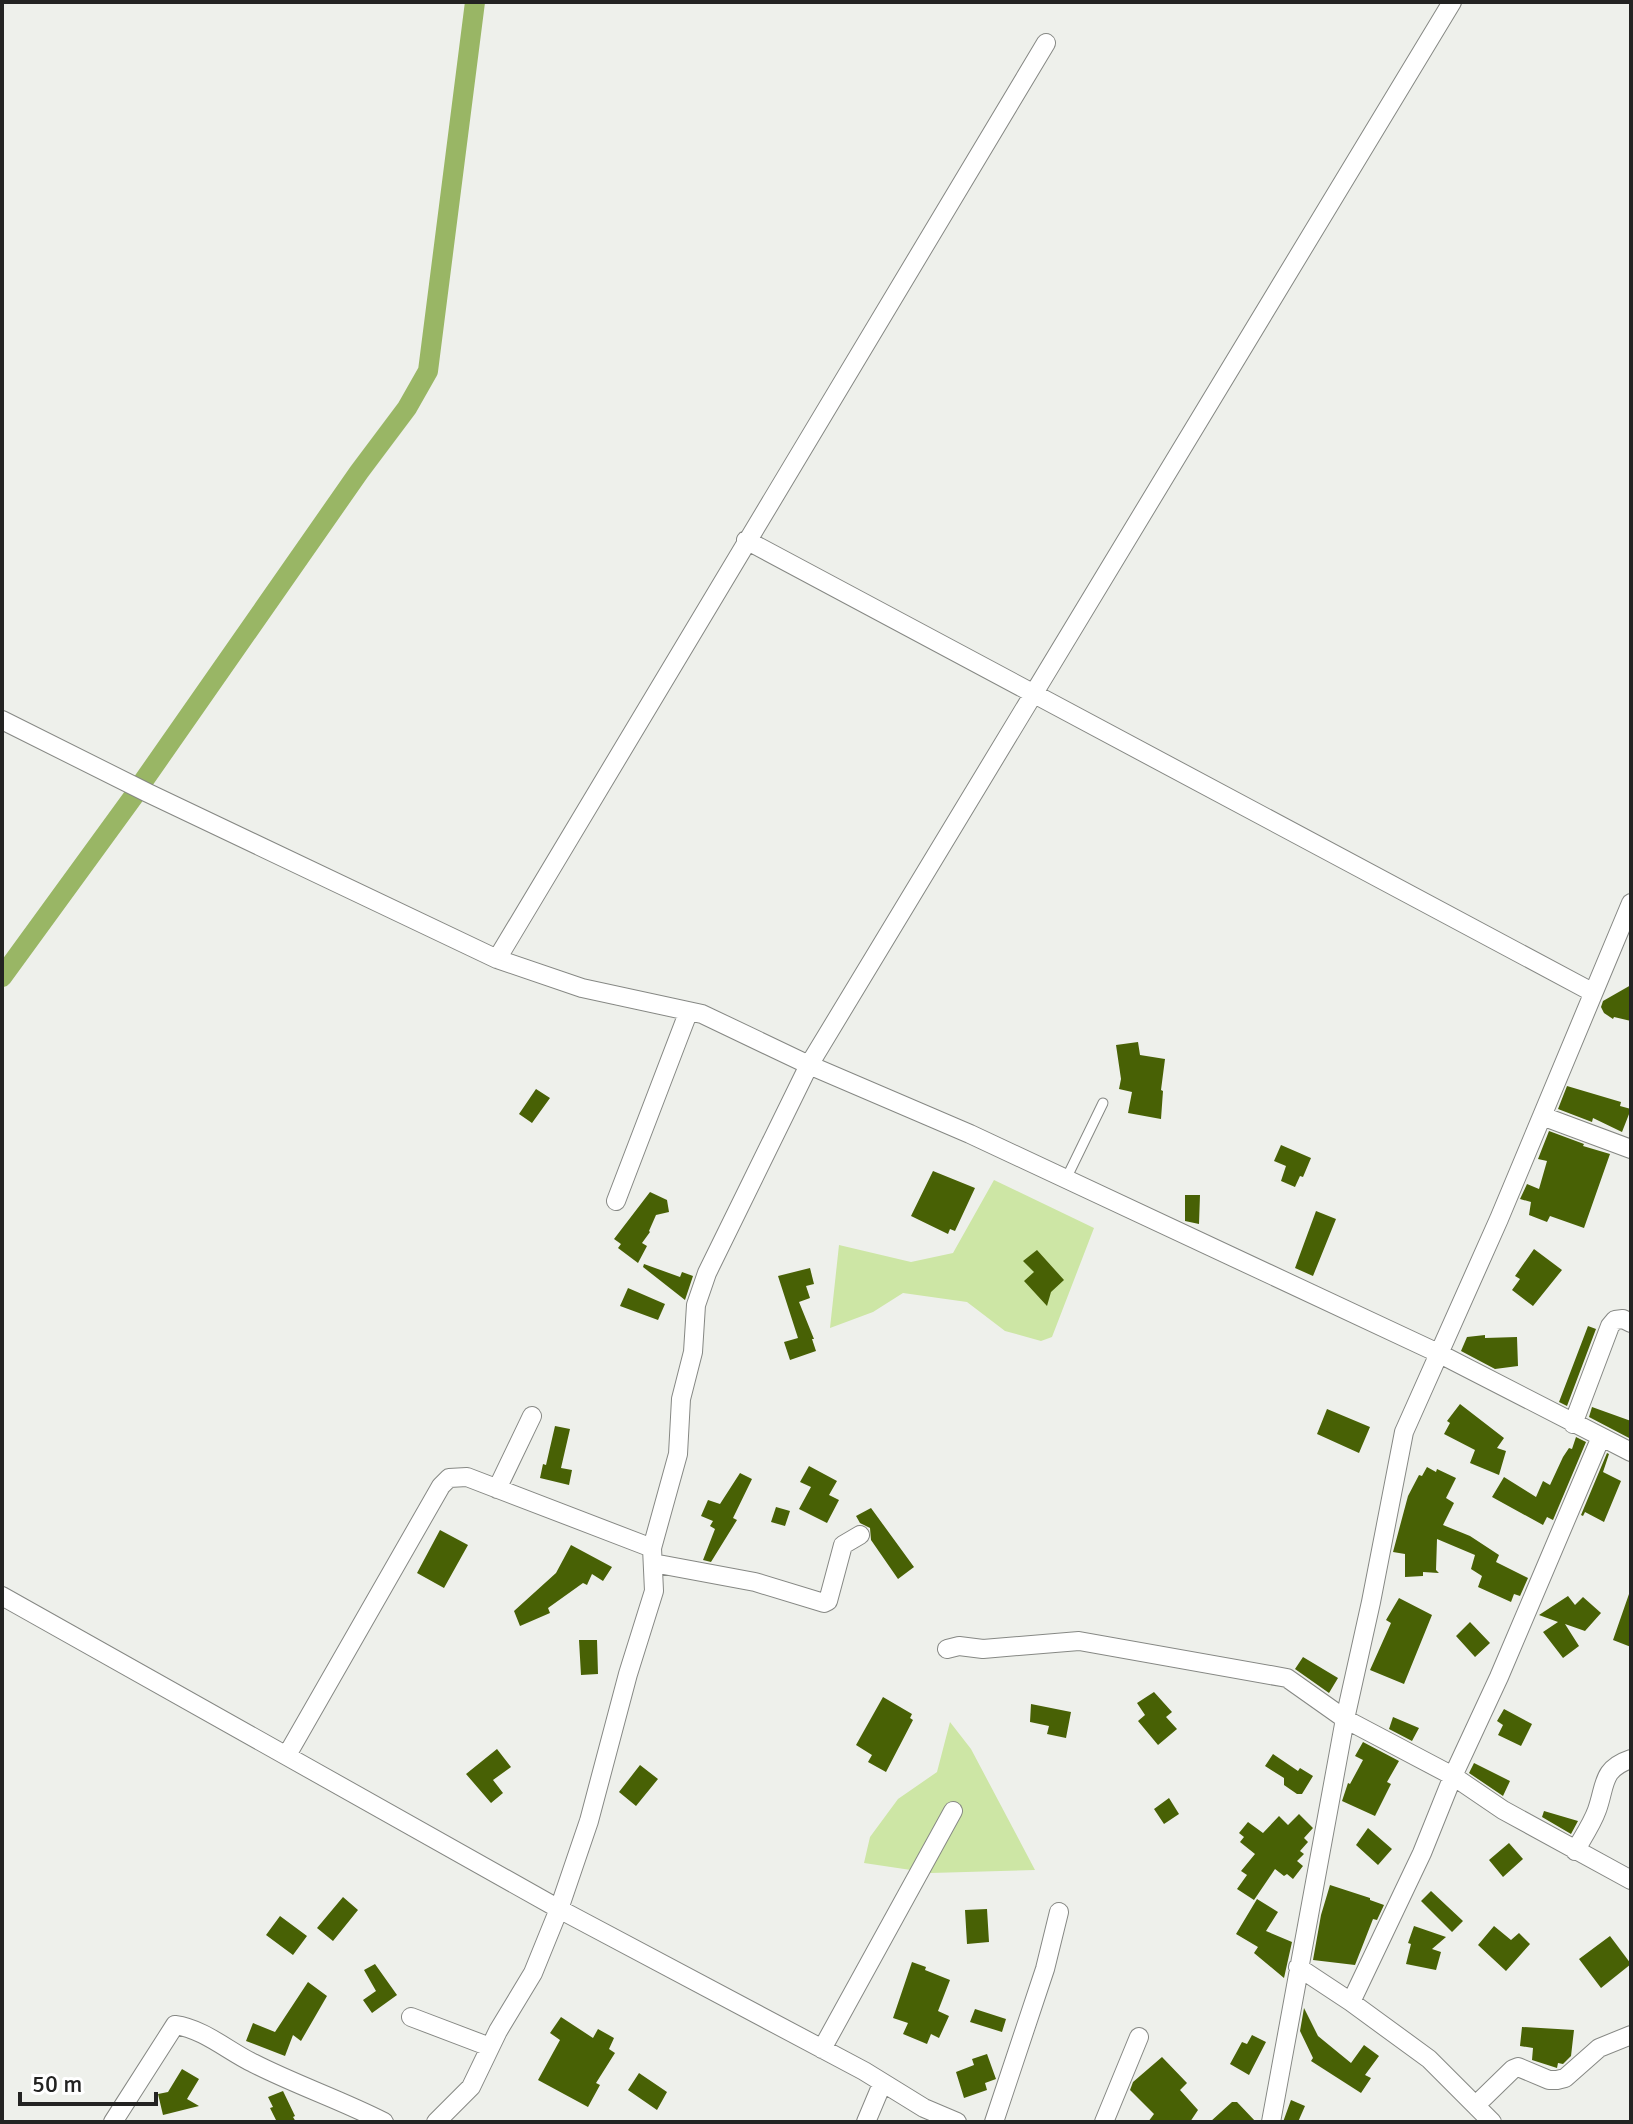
<svg xmlns="http://www.w3.org/2000/svg" width="1633" height="2124" font-family="Signika,sans-serif">
  <rect width="100%" height="100%" fill="#eef0eb"/>
  <path fill="#cde6a5" d="M994 1180 1094 1228 1052 1337 1041 1341 1005 1331 967 1302 903 1293 873 1312 830 1328 839 1245 911 1262 953 1253Z
    M950 1722 971 1749 1035 1870 931 1873 864 1863 870 1837 898 1799 937 1772Z"/>
  <g fill="none" stroke-linecap="round" stroke-linejoin="round">
    <path stroke="#99b665" stroke-width="20" d="M142 783 359 472 407 408 428 371 475 2
      M2 977 136 793"/>
  </g>
  <path fill="#486105" d="M1631 985V1021L1614 1017 1613 1019 1604 1013 1601 1007 1603 1001Z
    M1138 1042 1140 1055 1165 1059 1161 1090 1163 1091 1161 1119 1128 1113 1132 1092 1119 1089 1121 1079 1116 1045Z
    M1567 1086 1621 1102 1620 1106 1631 1109 1622 1132 1593 1118 1592 1122 1558 1109Z
    M536 1089 550 1098 532 1123 519 1114Z
    M1549 1131 1584 1144 1583 1146 1610 1154 1584 1228 1550 1216 1547 1222 1529 1215 1531 1202 1520 1199 1527 1184 1539 1189 1547 1161 1538 1159Z
    M1281 1145 1311 1158 1303 1177 1300 1176 1295 1187 1281 1181 1286 1166 1274 1161Z
    M933 1171 975 1188 955 1231 950 1229 948 1234 911 1216Z
    M650 1192 667 1200 669 1212 656 1215 649 1231 650 1232 642 1243 647 1246 638 1263 618 1248 621 1244 614 1239Z
    M1185 1195H1200L1199 1224 1185 1221Z
    M1316 1211 1336 1219 1313 1276 1295 1268Z
    M1534 1249 1562 1270 1533 1306 1512 1290 1520 1279 1515 1276Z
    M1037 1250 1064 1280 1051 1292 1047 1306 1024 1281 1034 1272 1023 1261Z
    M644 1264 680 1277 682 1272 693 1276 685 1300 643 1267Z
    M810 1268 814 1284 806 1286 810 1298 799 1302 814 1339H812L816 1351 790 1360 784 1342 798 1338 778 1276Z
    M628 1288 665 1304 658 1320 620 1306Z
    M1588 1326 1596 1329 1567 1406 1559 1402Z
    M1485 1335V1338L1517 1337 1518 1366 1495 1369 1461 1351 1467 1337Z
    M1460 1404 1504 1438 1497 1448 1506 1451 1499 1475 1470 1463 1475 1450 1444 1434 1450 1423 1447 1421Z
    M1592 1407 1631 1421V1439L1589 1417Z
    M1327 1409 1370 1427 1359 1453 1317 1434Z
    M555 1426 570 1429 561 1468 572 1470 569 1485 540 1478 543 1464 546 1465Z
    M1576 1437 1586 1442 1553 1520 1547 1517 1543 1525 1492 1497 1504 1477 1536 1497 1543 1481 1550 1485 1563 1457 1569 1448 1572 1449Z
    M1607 1453 1609 1454 1603 1472 1621 1481 1604 1522 1585 1512 1583 1516 1581 1515Z
    M809 1466 837 1481 829 1495 839 1500 827 1523 799 1509 811 1487 800 1482Z
    M1427 1467 1436 1472 1437 1469 1456 1478 1446 1498 1454 1503 1443 1525 1470 1536 1499 1555 1496 1562 1528 1578 1520 1596 1514 1594 1511 1602 1478 1587 1482 1576 1471 1569 1475 1555 1437 1539 1436 1570 1439 1573 1423 1572V1576L1405 1577V1554L1393 1552 1408 1496 1419 1475 1422 1476Z
    M740 1473 752 1479 733 1518 737 1520 711 1562 703 1560 715 1529 710 1526 713 1521 701 1516 708 1500 720 1504Z
    M776 1507 790 1511 785 1526 771 1522Z
    M871 1508 914 1567 898 1579 871 1540 870 1528 860 1523 856 1516Z
    M440 1530 468 1545 444 1588 417 1573Z
    M571 1545 612 1567 603 1581 592 1574 587 1585 583 1583 548 1608 550 1613 520 1626 514 1611 556 1573Z
    M1629 1594H1631V1647L1613 1640Z
    M1568 1596 1575 1605 1583 1597 1601 1613 1585 1631 1565 1624 1579 1646 1563 1658 1543 1632 1558 1622 1539 1615Z
    M1399 1598 1432 1615 1404 1684 1370 1670 1391 1623 1386 1620Z
    M1470 1622 1490 1643 1475 1657 1456 1636Z
    M579 1640H597L598 1674 581 1675Z
    M1303 1657 1338 1678 1329 1693 1295 1669Z
    M1154 1692 1172 1712 1166 1717 1177 1729 1158 1745 1138 1721 1145 1715 1137 1703Z
    M883 1697 912 1714 910 1718 913 1720 886 1772 868 1762 872 1755 856 1745Z
    M1031 1704 1071 1712 1066 1738 1047 1734 1049 1726 1030 1722Z
    M1504 1709 1532 1724 1521 1746 1498 1735 1503 1725 1497 1721Z
    M1393 1717 1419 1728 1412 1741 1389 1729Z
    M1363 1742 1399 1761 1387 1782 1391 1784 1375 1816 1342 1801 1348 1783 1350 1784 1363 1760 1355 1756Z
    M497 1749 511 1767 493 1780 503 1793 491 1803 466 1774Z
    M1273 1754 1298 1771 1300 1768 1313 1776 1302 1794H1297L1284 1785V1778L1265 1766Z
    M1474 1763 1510 1781 1503 1796 1469 1773Z
    M640 1765 658 1779 636 1806 619 1792Z
    M1169 1798 1179 1814 1164 1824 1154 1809Z
    M1544 1811 1578 1821 1571 1834 1542 1817Z
    M1299 1814 1313 1828 1304 1838 1308 1842 1300 1851 1304 1854 1297 1861 1303 1866 1293 1879 1287 1874 1284 1876 1275 1869 1254 1900 1237 1889 1247 1875 1241 1871 1255 1854 1240 1842 1244 1837 1239 1833 1248 1822 1263 1833 1279 1816 1288 1825Z
    M1368 1828 1392 1849 1378 1865 1356 1845Z
    M1509 1843 1523 1859 1503 1877 1489 1860Z
    M1330 1885 1370 1898V1900L1384 1905 1377 1920 1373 1919 1355 1965 1313 1960 1321 1915Z
    M1431 1891 1463 1921 1452 1932 1421 1901Z
    M343 1897 358 1910 333 1941 317 1928Z
    M1257 1899 1278 1912 1266 1931 1292 1942 1284 1978 1254 1953 1258 1947 1236 1934Z
    M987 1909 989 1942 967 1944 965 1910Z
    M280 1916 307 1936 293 1955 266 1935Z
    M1414 1926 1446 1937 1432 1949 1441 1952 1436 1970 1406 1964 1411 1944 1408 1943Z
    M1494 1926 1511 1940 1519 1933 1530 1944 1506 1971 1478 1945Z
    M1610 1936 1631 1964 1601 1988 1579 1959Z
    M912 1962 926 1967 925 1970 950 1980 938 2011 949 2016 939 2038 931 2034 927 2044 903 2034 908 2023 893 2018Z
    M375 1964 397 1995 372 2013 363 2000 376 1991 364 1970Z
    M308 1982 327 1996 301 2041 293 2035 285 2056 246 2041 253 2023 275 2032Z
    M1304 2008 1318 2036 1351 2063 1364 2045 1379 2056 1365 2075 1371 2078 1361 2093 1311 2061 1313 2058 1300 2031Z
    M975 2009 1006 2019 1002 2032 970 2022Z
    M561 2017 593 2038 598 2029 614 2038 609 2049 615 2053 596 2083 600 2085 588 2107 538 2080 560 2040 550 2033Z
    M1522 2027 1574 2030 1571 2056 1563 2064 1558 2063 1557 2068 1532 2060 1533 2048 1520 2046Z
    M1252 2035 1266 2042 1249 2075 1230 2064 1242 2042 1247 2044Z
    M987 2054 996 2079 985 2083 987 2090 964 2098 956 2072 974 2065 972 2059Z
    M1162 2057 1187 2083 1180 2090 1198 2110 1190 2122H1148L1154 2114 1130 2090 1133 2082Z
    M182 2069 199 2079 187 2099 199 2106 163 2115 158 2094 168 2092Z
    M639 2073 667 2092 657 2110 628 2090Z
    M283 2091 295 2116 293 2117 296 2122H277L270 2108 273 2107 268 2097Z
    M1291 2100 1305 2106 1298 2122H1283Z
    M1232 2102H1237L1256 2122H1210Z"/>
  <g fill="none" stroke-linecap="round" stroke-linejoin="round">
    <defs>
      <path id="service" d="M1066 1179 1103 1103"/>
      <path id="minor" d="M746 540 1592 992
        M2 720 148 793 497 959 582 988 702 1014 809 1065 970 1134 1438 1353 1631 1452
        M497 959 1046 43
        M1542 1116 1631 1149
        M616 1201 688 1013
        M1573 1424 1610 1326 1615 1320 1623 1319 1631 1323
        M497 1489 532 1416
        M653 1563 755 1582 824 1603 828 1601 843 1545 860 1535
        M2 1596 559 1909 864 2071 924 2108 957 2122
        M947 1649 959 1646 983 1649 1079 1641 1287 1678 1345 1719 1453 1776 1503 1810 1631 1880
        M287 1755 441 1486 449 1478 467 1477 652 1548
        M1575 1851C1583 1837 1592 1824 1597 1810 1606 1785 1601 1769 1631 1759
        M1298 1967 1351 2002 1429 2059 1492 2122
        M1351 2002 1422 1853 1453 1776 1499 1677 1601 1437
        M411 2017 490 2047
        M822 2049 953 1811
        M1476 2105 1513 2069 1518 2067 1549 2080H1557L1565 2078 1599 2048 1631 2035
        M113 2122 175 2025C204 2029 228 2051 253 2063 296 2085 341 2100 384 2122
        M436 2122 471 2087 498 2031 533 1973 559 1909 589 1821 628 1674 654 1591 652 1548 678 1454 681 1399 693 1352 696 1305 707 1273 809 1065 1452 2
        M866 2122 882 2084
        M994 2122 1045 1969 1059 1912
        M1104 2122 1139 2037
        M1271 2122 1345 1719 1371 1602 1404 1432 1499 1219 1631 903"/>
    </defs>
    <use href="#service" stroke="#868884" stroke-width="11"/>
    <use href="#minor" stroke="#868884" stroke-width="20"/>
    <use href="#service" stroke="#fff" stroke-width="9"/>
    <use href="#minor" stroke="#fff" stroke-width="18"/>
  </g>
  <rect width="1633" height="2124" fill="none" stroke="#232322" stroke-width="8"/>
  <path d="M20 2092v12h136v-12" fill="none" stroke="#232322" stroke-width="4"/>
  <text x="32" y="2092" font-size="24" fill="#232322" stroke="#ffffff" stroke-width="6" paint-order="stroke">50 m</text>
</svg>
